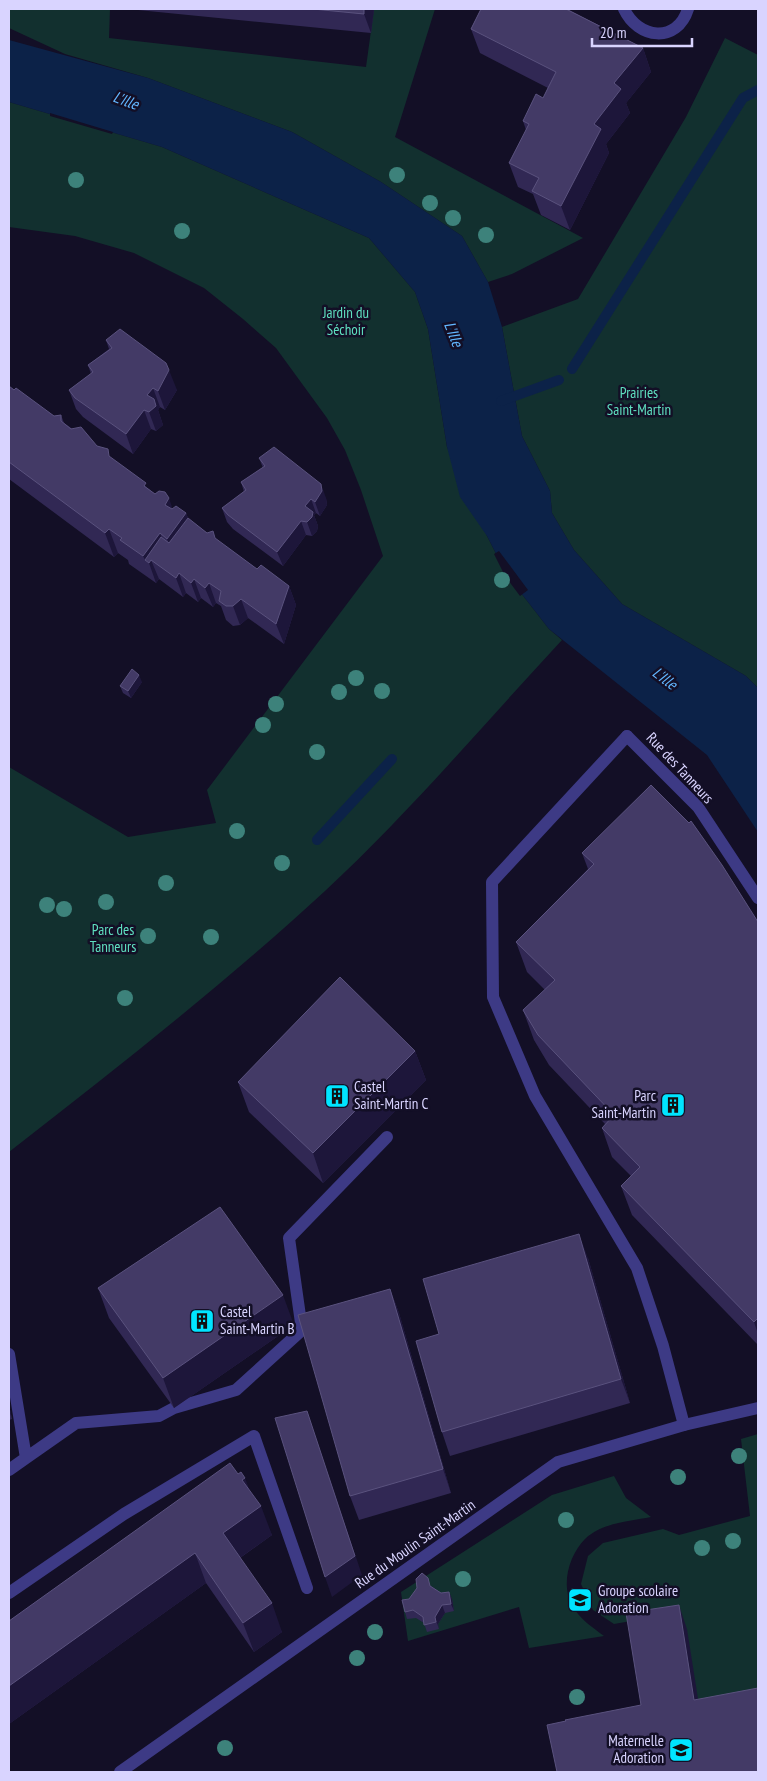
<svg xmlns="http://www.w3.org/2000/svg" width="767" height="1781" font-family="'PT Sans Narrow',sans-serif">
  <rect width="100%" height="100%" fill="#130f26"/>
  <path fill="#12302f" d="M9 9H110L109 38 366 67 374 9H435L395 137 583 238 512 274 488 282 462 236 381 182 292 132 148 78 65 54 9 28Z
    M725 38 758 55V688L746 676 622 604 574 550 552 513 550 491 522 436 502 327 578 299 686 117Z
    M9 102 162 147 369 238 415 292 428 329 447 447 487 536 507 575 549 629 562 640C484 724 409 813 325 891 224 984 117 1068 9 1152V767L128 837 216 823 207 790 383 556 361 490 345 450 327 418 276 348 243 319 204 288 134 253 75 236 9 227Z
    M758 1434V1714L702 1724 631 1621 614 1624 593 1610 581 1584 588 1556 603 1543 663 1529 679 1535 750 1516 741 1439Z
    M614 1476 626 1498 651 1517C630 1521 601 1523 585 1539 569 1555 560 1586 573 1607 580 1619 592 1627 604 1636L529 1648 519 1607 408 1641 401 1592 552 1495Z"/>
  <path fill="#0c2248" d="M9 40 148 78 292 132 381 182 462 236 488 282 502 327 522 436 550 491 552 513 574 550 622 604 746 676 758 688V832L707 755 549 629 507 575 487 536 460 497 447 447 428 329 415 292 369 238 162 147 9 102Z"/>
  <path fill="#130f26" d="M50 113 113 132 112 134 50 116Z
    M499 551 528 590 520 596 505 576 494 554Z"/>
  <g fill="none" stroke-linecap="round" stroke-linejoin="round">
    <path stroke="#0c2248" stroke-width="10" d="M572 369 743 98 758 90
      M501 401 559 380
      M317 840 392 759"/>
    <path stroke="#3d3a85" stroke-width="12" d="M627 736 492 882 493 997 535 1096 637 1268 663 1346 684 1425
      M9 1354 26 1458 76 1423 159 1416 174 1408 236 1390 302 1330 289 1238 387 1137
      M9 1470 26 1458
      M9 1593 124 1514 254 1436 307 1588"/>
    <path stroke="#3d3a85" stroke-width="12" d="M624 9C638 39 677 44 688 9
      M627 736 698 807 758 898
      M120 1772 558 1462 684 1425 758 1408"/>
  </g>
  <g fill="#3d827b">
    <circle cx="397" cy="175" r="8"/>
    <circle cx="76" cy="180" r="8"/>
    <circle cx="430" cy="203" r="8"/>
    <circle cx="453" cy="218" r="8"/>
    <circle cx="182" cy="231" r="8"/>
    <circle cx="486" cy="235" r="8"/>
    <circle cx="502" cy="580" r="8"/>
    <circle cx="356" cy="678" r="8"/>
    <circle cx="382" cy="691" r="8"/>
    <circle cx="339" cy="692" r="8"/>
    <circle cx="276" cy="704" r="8"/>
    <circle cx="263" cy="725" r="8"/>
    <circle cx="317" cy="752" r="8"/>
    <circle cx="237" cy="831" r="8"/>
    <circle cx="282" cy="863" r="8"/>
    <circle cx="166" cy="883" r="8"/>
    <circle cx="106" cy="902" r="8"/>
    <circle cx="47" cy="905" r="8"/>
    <circle cx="64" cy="909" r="8"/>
    <circle cx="148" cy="936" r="8"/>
    <circle cx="211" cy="937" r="8"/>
    <circle cx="125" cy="998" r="8"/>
    <circle cx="739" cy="1456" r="8"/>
    <circle cx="678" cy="1477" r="8"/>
    <circle cx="566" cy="1520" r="8"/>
    <circle cx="733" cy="1541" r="8"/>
    <circle cx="702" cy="1548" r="8"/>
    <circle cx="463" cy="1579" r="8"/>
    <circle cx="375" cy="1632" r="8"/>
    <circle cx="357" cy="1658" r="8"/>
    <circle cx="577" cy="1697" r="8"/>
    <circle cx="225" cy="1748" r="8"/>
  </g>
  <path fill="#312854" d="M128 9H374L371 33Z
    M481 9H569V10L643 48 651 72 626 103 630 113 606 144 609 153 570 230 541 215 533 194 518 187 509 163 526 130 523 121 543 98 548 88 480 53 471 29Z
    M106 340 177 390 165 410 160 407 158 410 163 425 156 431 151 429 133 454 83 417 76 409 69 390 91 374 88 365 109 349Z
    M9 386 54 416 61 415 64 423 97 446 173 509 186 513 188 518 207 533 257 569 289 586 296 605 284 644 248 618 240 625 233 626 226 620 221 606 216 603 213 607 201 598 198 602 186 593 183 597 159 579 156 583 129 564 128 560 118 553 114 557 9 479Z
    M259 458 326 498 327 505 320 516 316 513 314 515 318 526 317 531 312 536 306 535 283 566 233 529 227 522 222 508 244 492 241 482 263 468Z
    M142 682 131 698 123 693 120 686Z
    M582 853 758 922V1345L632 1215 621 1186 631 1176 612 1157 602 1128 605 1124 549 1065 534 1040 523 1010 545 990 527 972 516 942 588 869Z
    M415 1051 426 1080 323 1183 249 1112 238 1082Z
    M588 1258 630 1403 450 1456 442 1432 439 1334Z
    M98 1288 294 1325 174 1408 109 1318Z
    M390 1289 399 1313 451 1493 359 1520 350 1496Z
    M9 1405 12 1419 9 1420Z
    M250 1491 272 1535 240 1558 282 1632 254 1652 206 1583 9 1724V1621Z
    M431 1586 441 1593 449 1592 452 1599 454 1611 445 1613 438 1624 439 1629 427 1632 424 1623 416 1618 407 1619 405 1612Z"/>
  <path fill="#1d163a" d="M364 9H374L371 33 364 14Z
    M643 48 651 72 626 103 630 113 606 144 609 153 570 230 561 206 594 124 614 83Z
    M169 370 177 390 165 410 158 391Z
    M153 388 160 407 158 410 163 425 156 431 149 412 147 395Z
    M144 410 151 429 133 454 126 434Z
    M321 484 326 498 327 505 320 516 315 502Z
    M169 498 177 522 165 505Z
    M311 499 316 513 314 515 318 526 317 531 312 536 307 522 305 506Z
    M186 513 195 537 176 563 167 539Z
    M301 521 306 535 283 566 277 552Z
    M109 529 118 553 114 557 105 533Z
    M160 533 168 557 151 560 159 579 156 583 149 563 145 560 143 556Z
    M179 573 186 593 183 597 176 578Z
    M194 579 201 598 198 602 191 583Z
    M209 583 216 603 213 607 205 588Z
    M289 586 296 605 284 644 276 624Z
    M241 599 248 618 240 625 233 606Z
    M139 675 142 682 131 698 128 691Z
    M415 1051 426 1080 323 1183 313 1153Z
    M579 1234 588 1258 630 1403 621 1379Z
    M390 1289 399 1313 451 1493 443 1469Z
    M283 1295 294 1325 174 1408 163 1378Z
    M758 1318V1334L754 1322Z
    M9 1405 12 1419 9 1410Z
    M307 1411 362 1575 332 1597 325 1577Z
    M245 1478 256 1507 242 1480Z
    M261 1506 272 1535 234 1562 223 1533Z
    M195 1553 206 1583 9 1724V1686Z
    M449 1592 452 1599 454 1611 451 1604Z
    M272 1603 282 1632 254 1652 243 1623Z
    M442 1605 445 1613 438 1624 439 1629 435 1617Z
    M679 1605 687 1629 702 1724 694 1700Z"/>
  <path fill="#433a66" stroke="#5a527e" d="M313 9H364V14Z
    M481 9H566L643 48 614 83 621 89 594 124 601 129 561 206 532 191 539 178 509 163 529 124 523 121 536 94 543 98 556 72 471 29Z
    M120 329 166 363 169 370 158 391 153 388 147 395 154 399 156 406 149 412 144 410 126 434 75 398 69 390 93 372 88 365 112 348 106 340Z
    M9 386 14 390 16 388 54 416 61 415V421L71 429 81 427 97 446 108 449 109 456 146 483 144 486 155 494 159 491 165 492 169 498 165 505 172 509 176 506 186 513 167 539 160 533 143 556 120 540 122 538 109 529 105 533 9 462Z
    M274 447 321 484 322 491 315 502 311 499 305 506 313 512 312 517 307 522 301 521 277 552 228 515 222 508 246 490 241 482 265 466 259 458Z
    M188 518 207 533 213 531 215 538 257 569 261 565 289 586 276 624 241 599 233 606H226L219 601 221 591 209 583 205 588 194 579 191 583 179 573 176 578 151 560 149 563 145 560 161 537 169 543Z
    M132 669 139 675 128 691 120 686Z
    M651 785 689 823 691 821 722 865 758 922V1318L754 1322 621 1186 640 1167 602 1128 614 1115 538 1035 523 1010 555 980 516 942 594 864 582 853Z
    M340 977 415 1051 313 1153 238 1082Z
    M220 1207 283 1295 163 1378 98 1288Z
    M579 1234 621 1379 442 1432 416 1341 439 1334 423 1279Z
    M390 1289 443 1469 350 1496 298 1315Z
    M307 1411 355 1556 325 1577 275 1418Z
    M230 1463 238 1474 241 1472 245 1478 242 1480 261 1506 223 1533 272 1603 243 1623 195 1553 9 1686V1621Z
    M422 1573 428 1578 430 1586 441 1593 449 1592 451 1604 442 1605 435 1617 436 1622 424 1625 423 1617 413 1610 405 1612 402 1600 409 1599 417 1588 416 1579Z
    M679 1605 694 1700 758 1688V1772H557L547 1725 566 1721 565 1720 641 1705 626 1613Z"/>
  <defs>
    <symbol id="building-square" viewBox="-11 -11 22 22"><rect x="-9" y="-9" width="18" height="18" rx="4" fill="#00e5ff" stroke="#130f26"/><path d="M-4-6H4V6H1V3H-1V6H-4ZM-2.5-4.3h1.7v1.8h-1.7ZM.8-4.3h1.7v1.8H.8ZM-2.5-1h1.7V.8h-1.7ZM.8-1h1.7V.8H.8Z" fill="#111"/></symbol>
    <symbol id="school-square" viewBox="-11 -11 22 22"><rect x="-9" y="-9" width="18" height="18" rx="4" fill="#00e5ff" stroke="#130f26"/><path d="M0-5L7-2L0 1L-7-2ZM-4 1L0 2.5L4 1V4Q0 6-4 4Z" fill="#111"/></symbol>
  </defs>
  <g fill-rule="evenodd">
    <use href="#building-square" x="323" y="1082" width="28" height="28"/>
    <use href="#building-square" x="659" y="1091" width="28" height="28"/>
    <use href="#building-square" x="188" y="1307" width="28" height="28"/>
    <use href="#school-square" x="566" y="1586" width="28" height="28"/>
    <use href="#school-square" x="667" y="1736" width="28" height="28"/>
  </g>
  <g text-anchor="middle" stroke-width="5" stroke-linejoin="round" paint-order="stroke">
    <g font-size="15" fill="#5fe0c0" stroke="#130f26">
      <text x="346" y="318">Jardin du<tspan x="346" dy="17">Séchoir</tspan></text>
      <text x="639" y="398">Prairies<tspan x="639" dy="17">Saint-Martin</tspan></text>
      <text x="113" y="935">Parc des<tspan x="113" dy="17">Tanneurs</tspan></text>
    </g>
    <g font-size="15" fill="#d9d4ff" stroke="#130f26">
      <text transform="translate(680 768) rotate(47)" y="5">Rue des Tanneurs</text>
      <text transform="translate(415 1544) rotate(-35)" y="5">Rue du Moulin Saint-Martin</text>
    </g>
    <g font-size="15" fill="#d9d4ff" stroke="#130f26" text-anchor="start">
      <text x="354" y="1092">Castel<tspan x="354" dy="17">Saint-Martin C</tspan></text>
      <text x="656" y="1101" text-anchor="end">Parc<tspan x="656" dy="17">Saint-Martin</tspan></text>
      <text x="220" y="1317">Castel<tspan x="220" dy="17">Saint-Martin B</tspan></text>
      <text x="598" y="1596">Groupe scolaire<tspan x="598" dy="17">Adoration</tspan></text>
      <text x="664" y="1746" text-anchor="end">Maternelle<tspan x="664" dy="17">Adoration</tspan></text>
    </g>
    <g font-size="16" font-style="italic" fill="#62b6ff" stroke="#130f26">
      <text transform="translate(126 100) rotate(20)" y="6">L'Ille</text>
      <text transform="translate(454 334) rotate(68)" y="6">L'Ille</text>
      <text transform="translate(665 678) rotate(37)" y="6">L'Ille</text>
    </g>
  </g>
  <rect width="767" height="1781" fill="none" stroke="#d9d4ff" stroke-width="20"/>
  <path d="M592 38v8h100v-8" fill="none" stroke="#d9d4ff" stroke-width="2.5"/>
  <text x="600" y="38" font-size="15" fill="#d9d4ff" stroke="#130f26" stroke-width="4" paint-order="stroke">20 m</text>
</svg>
